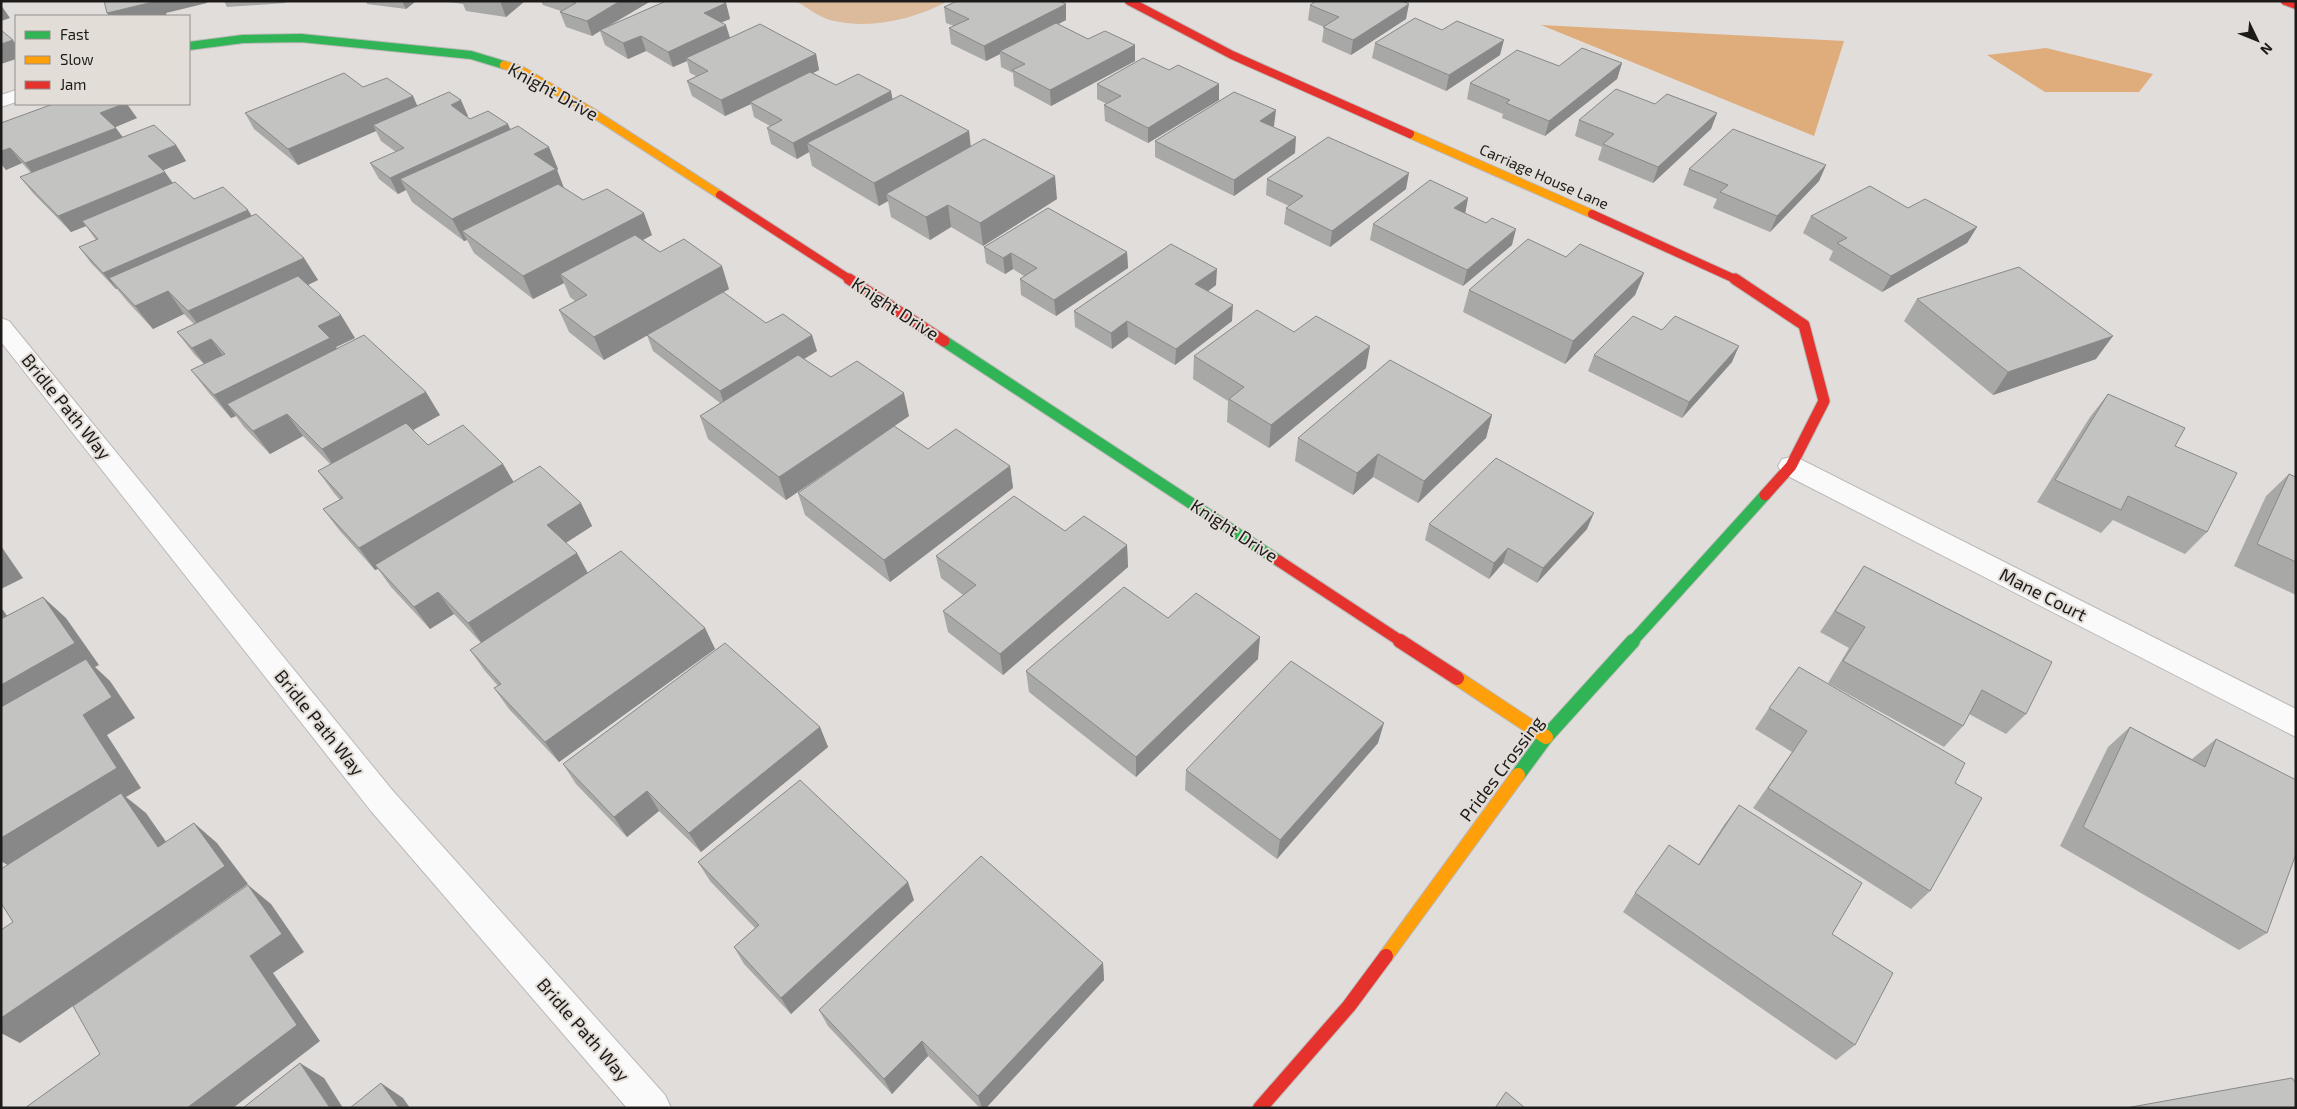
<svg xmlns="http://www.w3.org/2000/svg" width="2297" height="1109" font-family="'Exo 2',sans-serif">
  <rect width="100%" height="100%" fill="#e0dddb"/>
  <path fill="#dcbb9d" d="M796 1H948C913 20 869 30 830 20 819 17 806 7 796 1Z"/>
  <path fill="#dfac7c" d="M1541 25 1844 41 1814 136Z
    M2046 48 2153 74 2139 92H2045L1987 55Z"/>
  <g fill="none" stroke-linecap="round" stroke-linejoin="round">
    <defs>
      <path id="street" d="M16 90V102L1 107V95Z
        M1 318 9 321 393 791 665 1095 671 1108H627L371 811 1 342Z
        M1791 457 1800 459 2296 709V737L1782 473 1778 466 1782 459Z"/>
      <path id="fast-far2" d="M189 46 243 39 301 38 471 55 504 65"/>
      <path id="fast-far1" d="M944 341 1279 561
        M1632 642 1765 495"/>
      <path id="fast" d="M1518 775 1546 737 1633 641"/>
      <path id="slow-far1" d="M504 65 519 69 590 111 720 195
        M1410 134 1592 214"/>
      <path id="slow" d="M1457 678 1546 737
        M1386 956 1518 775"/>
      <path id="jam-far2" d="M1129 1 1232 55 1410 134
        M2285 1 2296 5
        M720 195 851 280
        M1592 214 1737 280"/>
      <path id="jam-far1" d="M849 279 944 341
        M1735 279 1804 325 1824 401 1791 466 1765 495
        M1279 561 1402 642"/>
      <path id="jam" d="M1400 641 1457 678
        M1260 1108 1349 1006 1386 956"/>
    </defs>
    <use href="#street" stroke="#bbb9b8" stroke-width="2"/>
    <use href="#fast-far2" stroke="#bbb9b8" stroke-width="10"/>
    <use href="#fast-far1" stroke="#bbb9b8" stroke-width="13"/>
    <use href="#fast" stroke="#bbb9b8" stroke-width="16"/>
    <use href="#slow-far1" stroke="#bbb9b8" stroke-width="10"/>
    <use href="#slow" stroke="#bbb9b8" stroke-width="16"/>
    <use href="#jam-far2" stroke="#bbb9b8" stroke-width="10"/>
    <use href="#jam-far1" stroke="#bbb9b8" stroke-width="13"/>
    <use href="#jam" stroke="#bbb9b8" stroke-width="16"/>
    <use href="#street" fill="#fafafa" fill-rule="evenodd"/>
    <use href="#fast-far2" stroke="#30b455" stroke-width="8"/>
    <use href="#fast-far1" stroke="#30b455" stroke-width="11"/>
    <use href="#fast" stroke="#30b455" stroke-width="14"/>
    <use href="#slow-far1" stroke="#ff9f0a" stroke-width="8"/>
    <use href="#slow" stroke="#ff9f0a" stroke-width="14"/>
    <use href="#jam-far2" stroke="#e5322d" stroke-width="8"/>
    <use href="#jam-far1" stroke="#e5322d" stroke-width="11"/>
    <use href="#jam" stroke="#e5322d" stroke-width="14"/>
  </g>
  <path fill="#a8a8a7" d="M224 1H286L285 3 227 7Z
    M366 1H416L406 9 367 4Z
    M442 1H525L506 17 466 11 463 4Z
    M541 1H651L611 25 726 3 730 19 721 22 730 38 816 54 819 70 813 73 836 85 892 99 969 131 971 146 1057 199 983 246 951 227 930 240 891 217 888 201 879 206 812 166 809 152 797 159 771 144 767 128 770 126 754 117 751 104 725 116 692 96 687 81 696 76 690 73 687 61 673 67 646 51 628 59 605 45 600 31 592 36 566 27 560 12 561 11 543 5Z
    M1310 5 1406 19 1351 55 1322 42 1324 27 1308 20Z
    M944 7 1066 20 1058 24 1088 39 1135 45V61L1051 106 1014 86 1013 73 1001 67 1000 54 986 61 951 44 949 28 954 26 946 23Z
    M1375 43 1500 55 1446 91 1372 58Z
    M1622 63 1617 79 1545 136 1502 118 1503 114 1467 99 1470 83 1559 66Z
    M1169 70 1219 84V100L1148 143 1105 121 1104 105 1107 104 1097 99V84Z
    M413 96 417 106 468 116H467L470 119 511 129 558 169 557 170 564 188 583 200 652 235 643 240 660 252 729 289 664 326 766 323 817 351 804 359 831 377 909 416 786 500 708 439 700 416 720 403 653 351 647 335 604 360 569 332 559 310 575 301 570 297 564 283 533 299 474 253 467 240 464 241 412 202 406 190 398 194 379 179 370 163 396 152 381 141 376 131 298 165 254 129 245 113Z
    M1655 104 1717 113 1711 129 1653 183 1598 160 1602 147 1575 136 1579 120Z
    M137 118 115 127 122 137 176 145 186 161 163 170 173 183 194 199 251 216 304 258 318 280 308 285 355 338 336 347 337 349 440 415 413 430 428 445 514 482 581 503 592 526 566 543 588 573 705 628 715 649 559 762 509 709 494 688 498 686 485 671 470 650 481 643 454 614 430 629 391 587 378 569 375 570 340 531 323 509 340 500 334 493 318 471 330 464 303 436 270 454 244 427 236 416 231 418 209 393 191 370 204 364 194 354 177 332 194 324 184 314 153 329 127 301 117 289H116L91 263 79 247 96 240 86 226 71 232 33 193 20 177 31 173 22 163 6 170 1 164V123Z
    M1274 126 1273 127 1295 153 1234 196 1155 157V141Z
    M1826 165 1819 181 1770 232 1713 208 1717 199 1683 185 1689 169Z
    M1267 179 1406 189 1330 247 1284 224 1286 208 1289 206 1266 195Z
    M1468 198 1465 213 1512 245 1463 286 1370 240 1373 224Z
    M1908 208 1977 227 1967 243 1882 292 1829 260 1833 251 1803 233 1811 216Z
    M984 247 1127 252 1128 268 1056 316 1021 295 1020 279 1024 276 1013 269 1005 274 986 263Z
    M1566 257 1644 273 1635 295 1565 364 1463 312 1469 290Z
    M1216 285 1208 291 1232 321 1175 365 1128 337 1112 349 1075 327 1074 311Z
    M1917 299 2096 359 1993 395 1904 321Z
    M1294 332 1366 368 1269 448 1227 422 1228 401 1193 379 1194 356Z
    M1594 355 1732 362 1682 418 1588 371Z
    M2108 394 2175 446 2207 532 2185 554 2113 520 2101 533 2037 502 2090 417Z
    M1492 415 1486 438 1418 503 1373 477 1353 495 1295 461 1298 438Z
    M928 449 1010 466 1013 488 890 582 805 515 798 493Z
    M2289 474 2296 477V595L2234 566 2266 496Z
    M1429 524 1587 529 1537 583 1503 563 1489 579 1425 540Z
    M1065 531 1127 545 1128 567 1003 675 948 632 943 611 963 595 941 578 936 556Z
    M1864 566 2026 714 2006 734 1969 714 1963 726 1944 747 1828 683 1849 648 1820 632Z
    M1258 659 1136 777 1029 692 1026 671Z
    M1769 708 1955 783 1930 891 1911 909 1753 808 1792 752 1755 729Z
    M820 727 828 747 701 852 659 811 627 837 576 784 563 764Z
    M2130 727 2192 759 2216 739 2267 933 2239 950 2060 846 2108 747Z
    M1378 743 1277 859 1185 790 1186 770Z
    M1739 805 1832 934 1855 1045 1836 1060 1623 912 1635 893 1698 865 1724 825Z
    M698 862 914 900 791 1014 744 964 734 947 755 928 710 881Z
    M1103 963 1104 980 986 1108H980L928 1056 892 1094 828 1026 819 1010Z"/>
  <path fill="#888" d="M157 1H207V3L166 13 167 16H109L107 13Z
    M402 1H416L406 9Z
    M500 1H525L506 17Z
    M620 1H651L601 30H600V31L592 36 587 21Z
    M726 3 730 19 708 28 704 13Z
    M1066 4V20L1003 53 1000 51V54L986 61 984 46Z
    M1409 4 1406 19 1351 55 1353 40Z
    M1 5 10 18 1 21Z
    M726 25 731 41 686 58 687 61 673 67 668 52Z
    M641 36 646 51 628 59 623 43Z
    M13 40 16 45V59L1 64V44Z
    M1504 40 1500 55 1446 91 1449 75Z
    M1135 45V61L1051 106 1050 90Z
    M816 54 819 70 752 103 750 102 751 104 725 116 721 100Z
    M1622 63 1617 79 1545 136 1549 121Z
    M1219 84V100L1148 143V128Z
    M891 91 894 107 807 143 809 152 797 159 793 143Z
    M413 96 420 112 373 125 376 131 298 165 288 149Z
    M461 100 468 116 458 120 451 105Z
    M123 104H127L137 118 111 129 100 113Z
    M1276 110 1274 126 1259 136 1260 121Z
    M1717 113 1711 129 1653 183 1658 167Z
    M508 124 515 140 400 179 406 190 398 194 390 178Z
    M116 128 127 143 37 179 25 163Z
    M969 131 971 153 886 194 888 201 879 206 874 183Z
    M1296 137 1295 153 1234 196V180Z
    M176 145 186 161 159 172 148 156Z
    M549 147 558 169 557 170 565 191 462 231 467 240 464 241 452 219 534 154Z
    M10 148 22 163 6 170 1 163V151Z
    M1826 165 1819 181 1770 232 1777 216Z
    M165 172 176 188 82 221 86 226 71 232 58 216Z
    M1409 173 1406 189 1330 247 1332 231Z
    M1055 176 1057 199 983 246 980 223Z
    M1468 198 1465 214 1454 208Z
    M948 205 951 227 930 240 926 217Z
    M248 210 258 226 109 278 117 289H116L103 273Z
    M644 213 652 235 568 280 560 274 564 283 533 299 523 276Z
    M1977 227 1967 243 1882 292 1891 276Z
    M1516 229 1512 245 1463 286 1467 270Z
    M1127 252 1128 268 1056 316 1054 300Z
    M1011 253 1013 269 1005 274 1003 258Z
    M304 258 318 280 205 334 188 311Z
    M722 266 729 289 604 360 594 337Z
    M1217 269 1216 285 1195 301V284Z
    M1644 273 1635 295 1565 364 1573 341Z
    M168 291 184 314 153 329 135 306Z
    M1233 305 1232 321 1175 365 1176 349Z
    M341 315 355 338 336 347 345 361 227 404 236 416 231 418 214 395 318 326Z
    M1127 321 1128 337 1112 349 1111 333Z
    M812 335 817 351 725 407 720 391Z
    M2113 336 2096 359 1993 395 2008 372Z
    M211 339 227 361 209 370 192 348Z
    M1370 346 1366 368 1269 448 1271 425Z
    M1739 346 1732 362 1682 418 1689 402Z
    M426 392 440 415 338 472 322 449Z
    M904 393 909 416 786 500 779 477Z
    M287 414 303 436 270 454 253 431Z
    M1492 415 1486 438 1418 503 1424 481Z
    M1378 454 1373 477 1353 495 1357 473Z
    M503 464 516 486 375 565 378 569 375 570 359 548Z
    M1010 466 1013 488 890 582 884 560Z
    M581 503 592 526 559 547 547 525Z
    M1594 513 1587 529 1537 583 1543 568Z
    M1127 545 1128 567 1003 675 1000 654Z
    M1 546 23 578 1 589Z
    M1508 548 1503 563 1489 579 1494 563Z
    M577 553 589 575 483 645 468 623Z
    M438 592 454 614 430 629 414 607Z
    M43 597 66 618 99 665 95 667 110 681 135 718 107 735 141 788 126 797 146 813 183 866 12 868 1 861V685Z
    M1 608 3 610 25 641 1 620Z
    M705 628 715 649 559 762 545 742Z
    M1260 637 1258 659 1136 777V757Z
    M1384 723 1378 743 1277 859 1280 840Z
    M820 727 828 747 701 852 689 833Z
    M647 791 659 811 627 837 614 817Z
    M194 823 217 843 248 884 20 1043 1 1033V1018Z
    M908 882 914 900 791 1014 781 998Z
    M248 885 271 904 304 952 273 973 320 1041 233 1108H187L250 956Z
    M1103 963 1104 980 986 1108H982L978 1096Z
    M922 1041 928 1056 892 1094 884 1079Z
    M300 1063 324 1078 343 1108H330Z
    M381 1083 403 1098 410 1108H399Z"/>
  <path fill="#c3c3c2" stroke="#888" d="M104 1H157L107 13Z
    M571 1H620L587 21 560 12 576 3Z
    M666 1H722L726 3 704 13 726 25 668 52 641 36 623 43 600 30Z
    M957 1H1059L1066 4 984 46 949 28 969 19 944 7Z
    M1316 1H1402L1409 4 1353 40 1323 27 1339 17 1310 5Z
    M1415 18 1442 30 1457 21 1504 40 1449 75 1375 43Z
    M1056 23 1088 39 1105 31 1135 45 1050 90 1012 70 1025 64 1000 51Z
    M760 24 816 54 721 100 687 81 708 71 686 58Z
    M1 30 13 40 1 44Z
    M1582 48 1622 63 1549 121 1506 103 1510 100 1470 83 1517 50 1559 66Z
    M1143 58 1169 70 1178 65 1219 84 1148 128 1104 105 1121 96 1097 84Z
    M810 72 836 85 858 74 891 91 793 143 767 128 782 120 750 102Z
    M344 73 363 87 387 78 413 96 288 149 245 113Z
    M1616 89 1655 104 1667 94 1717 113 1658 167 1603 144 1614 134 1579 120Z
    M449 92 461 100 451 105 470 119 488 111 508 124 390 178 370 163 404 148 373 125Z
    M1234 92 1276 110 1260 121 1296 137 1234 180 1155 141Z
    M901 95 969 131 874 183 807 143Z
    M53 104H123L100 113 116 128 25 163 10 148 1 151V123Z
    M154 125 176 145 148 156 165 172 58 216 20 177Z
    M518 126 549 147 534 154 556 169 452 219 400 179Z
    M1733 129 1826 165 1777 216 1720 192 1728 185 1689 169Z
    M1328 137 1409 173 1332 231 1286 208 1303 196 1267 179Z
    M984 139 1055 176 980 223 948 205 926 217 886 194Z
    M1430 180 1468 198 1454 208 1486 223 1492 218 1516 229 1467 270 1373 224Z
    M175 182 194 199 223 187 248 210 103 273 79 247 98 239 82 221Z
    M558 184 583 200 607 189 644 213 523 276 462 231Z
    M1870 186 1908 208 1925 199 1977 227 1891 276 1837 243 1847 238 1811 216Z
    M1048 208 1127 252 1054 300 1020 279 1037 268 1011 253 1003 258 984 247Z
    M256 214 304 258 188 311 168 291 135 306 109 278Z
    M635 235 660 252 684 239 722 266 594 337 559 310 587 295 560 274Z
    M1528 239 1566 257 1580 244 1644 273 1573 341 1469 290Z
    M1171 244 1217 269 1195 284 1233 305 1176 349 1127 321 1111 333 1074 311Z
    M2019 267 2113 336 2008 372 1917 299Z
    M298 276 341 315 318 326 330 338 214 395 191 370 225 354 211 339 192 348 177 332Z
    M723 292 766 323 783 314 812 335 720 391 647 335Z
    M1257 310 1294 332 1316 316 1370 346 1271 425 1229 399 1244 387 1194 356Z
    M1633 316 1662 330 1675 316 1739 346 1689 402 1594 355Z
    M364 335 426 392 322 449 287 414 253 431 227 404Z
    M798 355 831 377 857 361 904 393 779 477 700 416Z
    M1390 360 1492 415 1424 481 1378 454 1357 473 1298 438Z
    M2108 394 2185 428 2175 446 2237 473 2207 532 2128 496 2121 510 2055 480Z
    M406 423 428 445 463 425 503 464 359 548 323 509 343 498 318 471Z
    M894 426 928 449 956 429 1010 466 884 560 798 493Z
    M1496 458 1594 513 1543 568 1508 548 1494 563 1429 524Z
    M540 466 581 503 547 525 577 553 468 623 438 592 414 607 375 565Z
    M2289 474 2296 477V562L2257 544Z
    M1014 496 1065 531 1084 516 1127 545 1000 654 943 611 976 585 936 556Z
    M621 551 705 628 545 742 494 688 501 684 470 650Z
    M1864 566 2052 662 2026 714 1982 690 1963 726 1843 661 1865 627 1835 611Z
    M1124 587 1168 618 1196 593 1260 637 1136 757 1026 671Z
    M43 597 75 643 1 685V619Z
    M725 643 820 727 689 833 647 791 614 817 563 764Z
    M86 659 112 697 83 715 117 768 1 838V707Z
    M1291 661 1384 723 1280 840 1186 770Z
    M1799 667 1965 763 1955 783 1982 798 1930 891 1768 788 1807 731 1769 708Z
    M2130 727 2205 767 2216 739 2296 780V854L2267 933 2083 827Z
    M800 780 908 882 781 998 734 947 759 925 698 862Z
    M121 793 158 847 194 823 225 866 1 1018V930L13 922 1 903V869Z
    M1739 805 1862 883 1832 934 1893 973 1855 1045 1635 893 1669 845 1699 865Z
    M981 856 1103 963 978 1096 922 1041 884 1079 819 1010Z
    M248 885 282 934 250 956 297 1025 187 1108H25L100 1054 73 1006Z
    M300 1063 330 1108H243Z
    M2292 1078 2296 1083V1108H2126Z
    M381 1083 399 1108H350Z
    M1506 1092 1525 1108H1495Z"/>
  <g text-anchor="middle" stroke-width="4" stroke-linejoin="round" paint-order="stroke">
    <g font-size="15" fill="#1d1b19" stroke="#e3ddd8">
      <text transform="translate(1544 177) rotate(24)" y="5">Carriage House Lane</text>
    </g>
    <g font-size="18" fill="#1d1b19" stroke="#e3ddd8">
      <text transform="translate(553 92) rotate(29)" y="6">Knight Drive</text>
      <text transform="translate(895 309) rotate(33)" y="6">Knight Drive</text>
      <text transform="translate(66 407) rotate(51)" y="6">Bridle Path Way</text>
      <text transform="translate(1234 531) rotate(33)" y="6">Knight Drive</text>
      <text transform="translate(2043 595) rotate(27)" y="6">Mane Court</text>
      <text transform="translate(319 723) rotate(51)" y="6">Bridle Path Way</text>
      <text transform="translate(1502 769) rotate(-53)" y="6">Prides Crossing</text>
      <text transform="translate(583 1030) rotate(49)" y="6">Bridle Path Way</text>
    </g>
  </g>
  <rect width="2297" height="1109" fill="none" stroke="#1d1b19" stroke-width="5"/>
  <rect x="15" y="15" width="175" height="90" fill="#e3ddd8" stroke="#948f8c"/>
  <rect x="25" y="31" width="25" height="8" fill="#30b455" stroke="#948f8c"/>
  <text x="60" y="40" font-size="15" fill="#1d1b19">Fast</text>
  <rect x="25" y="56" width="25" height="8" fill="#ff9f0a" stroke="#948f8c"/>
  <text x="60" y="65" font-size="15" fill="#1d1b19">Slow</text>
  <rect x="25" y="81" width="25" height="8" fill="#e5322d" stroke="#948f8c"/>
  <text x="60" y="90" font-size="15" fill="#1d1b19">Jam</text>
  <g transform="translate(2257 40) rotate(133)" stroke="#e3ddd8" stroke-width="4" paint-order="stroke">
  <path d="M0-4L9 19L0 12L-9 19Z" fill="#1d1b19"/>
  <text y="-8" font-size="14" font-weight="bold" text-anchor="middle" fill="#1d1b19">N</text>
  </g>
</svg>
